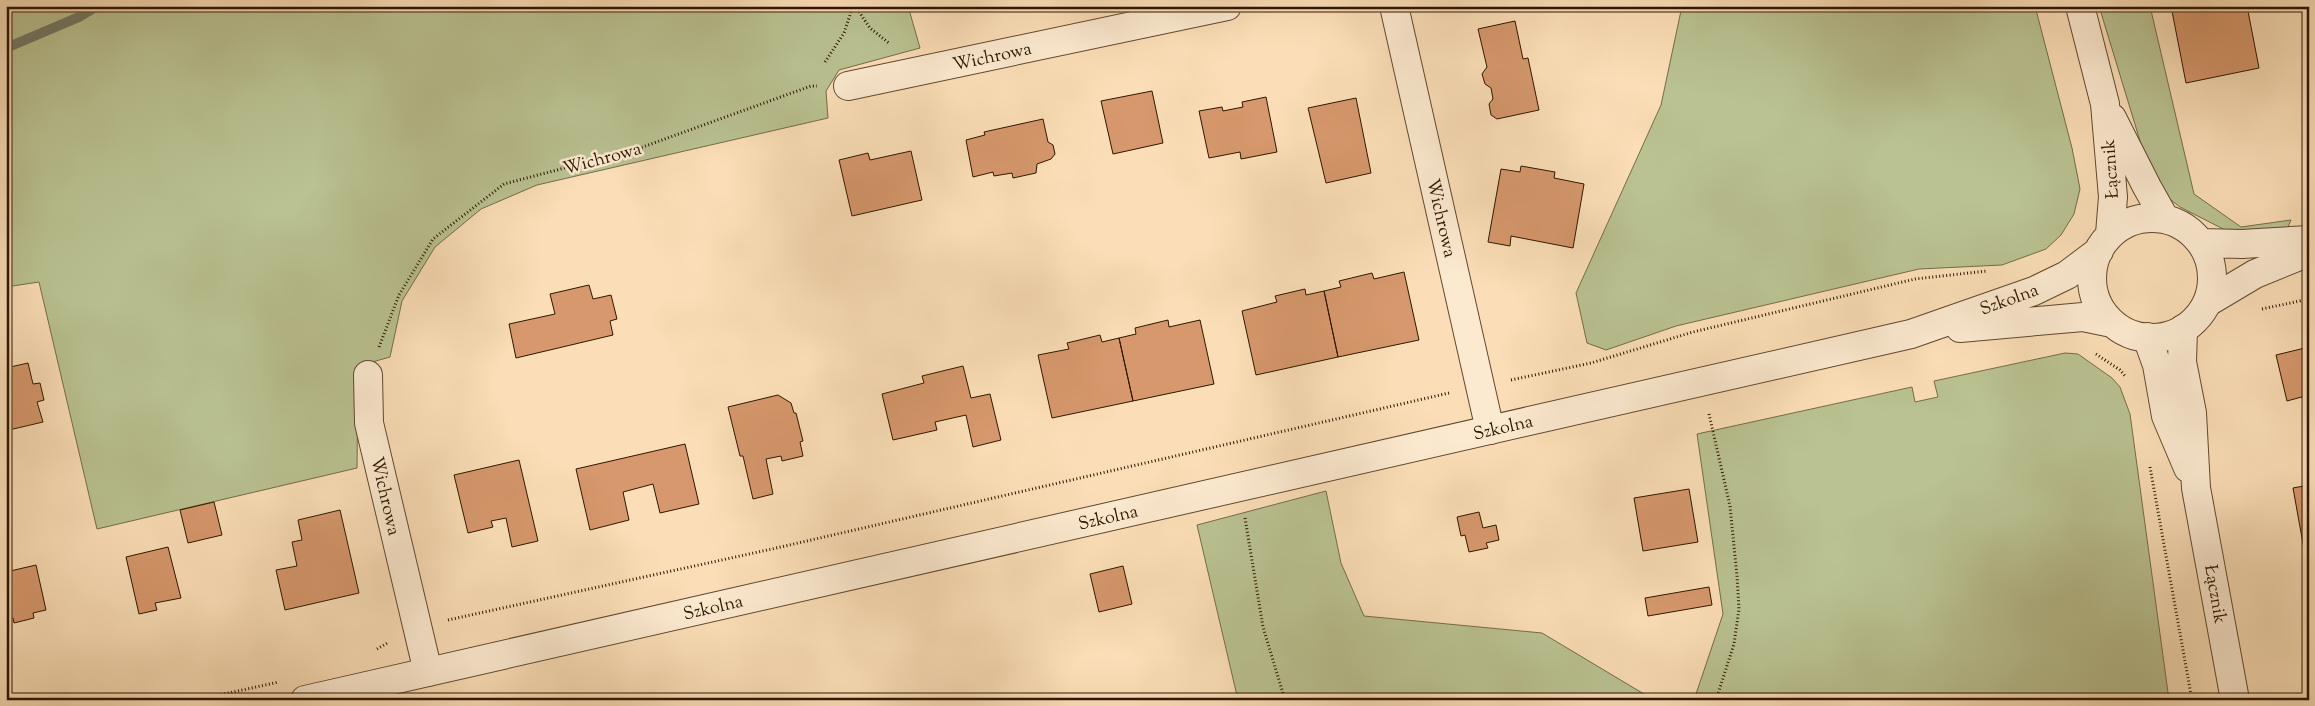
<svg xmlns="http://www.w3.org/2000/svg" width="2315" height="706" font-family="'Sorts Mill Goudy',serif">
  <rect width="100%" height="100%" fill="#fbdeb7"/>
  <filter id="stains"><feTurbulence type="fractalNoise" baseFrequency=".004" numOctaves="4"/><feColorMatrix values="0 0 0 0 .2 0 0 0 0 .09 0 0 0 0 .02 0 0 0 .5 -.17"/></filter>
  <radialGradient id="worn" r=".72"><stop offset=".6" stop-color="#630" stop-opacity="0"/><stop offset="1" stop-color="#630" stop-opacity=".3"/></radialGradient>
  <path fill="#bac292" stroke="#746c49" d="M6 6H908L920 48 839 70 826 91 828 118 537 185 481 209 435 247 402 301 390 357 358 366 357 468 97 529 39 282 6 287Z
    M1682 6H2035L2072 148 2080 189 2074 214 2061 235 2046 249 2002 265 1919 269 1676 326 1606 350 1587 343 1576 293 1661 105Z
    M2099 6H2150L2194 194 2241 227 2291 220 2287 229 2233 234 2180 207 2162 193 2151 177Z
    M2065 353 2078 354 2112 378 2120 387 2130 414 2169 700H1694L1723 614 1697 434 1912 387 1915 402 1938 397 1934 381Z
    M1326 491 1341 563 1364 616 1542 633 1654 700H1238L1197 525Z"/>
  <g fill="none" stroke-linecap="round" stroke-linejoin="round">
    <path stroke="#727a66" stroke-width="10" d="M6 48 79 17 97 6"/>
  </g>
  <path fill="#d6986c" stroke="#2e1600" d="M2171 6H2247L2259 68 2186 83Z
    M1515 21 1523 59 1528 58 1539 110 1497 119 1491 115 1489 104 1493 99 1491 88 1485 84 1482 74 1487 67 1478 29Z
    M1152 91 1163 143 1113 154 1101 101Z
    M1266 97 1277 152 1241 159 1240 152 1209 158 1199 111 1222 107 1223 111 1243 107 1242 102Z
    M1356 98 1371 173 1326 183 1308 108Z
    M1043 119 1048 142 1053 145 1055 154 1051 159 1037 164 1036 173 1013 178 1012 173 994 176 993 172 973 177 966 140 985 135 984 132Z
    M911 151 922 200 852 216 839 160 868 153 870 160Z
    M1521 166 1555 172 1554 178 1584 184 1573 248 1511 236 1510 246 1488 242 1501 169 1520 172Z
    M1404 272 1419 340 1338 357 1324 291 1341 287 1339 281 1372 273 1374 279Z
    M589 285 593 299 611 295 617 319 610 321 613 335 516 358 509 324 555 314 550 294Z
    M1305 289 1306 295 1324 291 1338 357 1256 375 1242 311 1277 302 1275 296Z
    M1168 320 1169 327 1200 320 1214 384 1133 401 1119 338 1136 334 1135 328Z
    M1100 335 1102 342 1119 338 1133 401 1052 418 1038 355 1069 349 1067 343Z
    M2309 347V395L2287 401 2276 355Z
    M28 363 33 384 40 383 44 400 37 402 43 422 9 430 6 429V368Z
    M963 366 971 398 990 394 1001 440 973 447 966 415 935 422 937 430 893 440 882 394 924 383 922 376Z
    M778 395 791 403 794 413H796L803 441 800 442 803 456 782 461 781 456 766 459 773 494 753 499 743 456H740L728 407Z
    M685 444 699 504 660 513 653 484 623 492 629 520 590 530 576 469Z
    M519 460 538 541 512 547 506 518 491 521 493 527 468 533 454 475Z
    M2309 485V577L2293 488Z
    M1689 489 1698 542 1643 551 1634 498Z
    M214 502 222 535 188 543 180 510Z
    M340 510 359 593 285 610 276 570 297 566 292 542 302 540 298 520Z
    M1479 512 1483 528 1496 525 1499 540 1486 543 1488 548 1469 552 1465 535 1461 536 1457 517Z
    M168 547 181 598 155 603 157 610 139 614 126 557Z
    M36 565 46 610 33 613 34 618 14 623 13 618 6 620V572Z
    M1123 566 1132 604 1099 612 1090 574Z
    M1709 587 1712 605 1648 616 1645 598Z"/>
  <g fill="none" stroke-linecap="round" stroke-linejoin="round">
    <defs>
      <path id="minor" d="M1394 6 1490 430
        M848 86 1227 6
        M2183 329 2182 362 2192 413 2196 488 2235 700
        M2147 337 2157 365 2166 416 2188 468
        M368 375 369 423 428 672"/>
      <path id="tertiary" d="M2080 6 2105 104 2113 197 2110 234
        M2112 118 2147 187 2165 219
        M2092 278a60 60 0 1 1 120 0a60 60 0 1 1-120 0Z
        M2202 243 2242 244 2309 240
        M2208 302 2255 274 2309 252
        M1960 328 2083 317 2112 323
        M305 700 1911 334 2034 291 2067 275 2099 251"/>
    </defs>
    <use href="#minor" stroke="#61482e" stroke-width="30"/>
    <use href="#tertiary" stroke="#61482e" stroke-width="30"/>
    <path stroke="#2e1600" stroke-width="3" stroke-dasharray="1 2.5" stroke-linecap="butt" d="M855 6 870 28 890 44
      M825 62 844 33 853 6
      M2262 309 2309 299
      M379 347 399 295 433 239 504 184 640 148 811 86H817
      M2096 354 2120 370 2125 376
      M1511 380 1591 363 1693 332 1915 279 1987 271
      M1709 414 1730 506 1737 576 1739 609 1734 644 1716 700
      M2150 467 2192 700
      M1245 518 1263 627 1285 700
      M448 620 772 549 1449 393
      M377 649 389 642
      M197 700 279 682"/>
    <use href="#minor" stroke="#fcead0" stroke-width="28"/>
    <use href="#tertiary" stroke="#fcead0" stroke-width="28"/>
  </g>
  <g text-anchor="middle" stroke-width="5" stroke-linejoin="round" paint-order="stroke">
    <g font-size="18" fill="#2e1600" stroke="#fcead0">
      <text transform="translate(992 56) rotate(-12)" y="6">Wichrowa</text>
      <text transform="translate(602 158) rotate(-15)" y="6">Wichrowa</text>
      <text transform="translate(2110 169) rotate(-94)" y="6">Łącznik</text>
      <text transform="translate(1442 218) rotate(77)" y="6">Wichrowa</text>
      <text transform="translate(2009 299) rotate(-20)" y="6">Szkolna</text>
      <text transform="translate(1503 427) rotate(-13)" y="6">Szkolna</text>
      <text transform="translate(386 496) rotate(77)" y="6">Wichrowa</text>
      <text transform="translate(1108 517) rotate(-13)" y="6">Szkolna</text>
      <text transform="translate(2216 594) rotate(80)" y="6">Łącznik</text>
      <text transform="translate(713 607) rotate(-13)" y="6">Szkolna</text>
    </g>
  </g>
  <rect width="2315" height="706" fill="none" stroke="#fbdeb7" stroke-width="25"/>
  <rect x="8" y="8" width="2300" height="691" fill="none" stroke="#2e1600" stroke-width="2.5"/>
  <rect x="12" y="12" width="2290" height="681" fill="none" stroke="#2e1600"/>
  <rect width="100%" height="100%" filter="url(#stains)"/>
  <rect width="100%" height="100%" fill="url(#worn)"/>
</svg>
